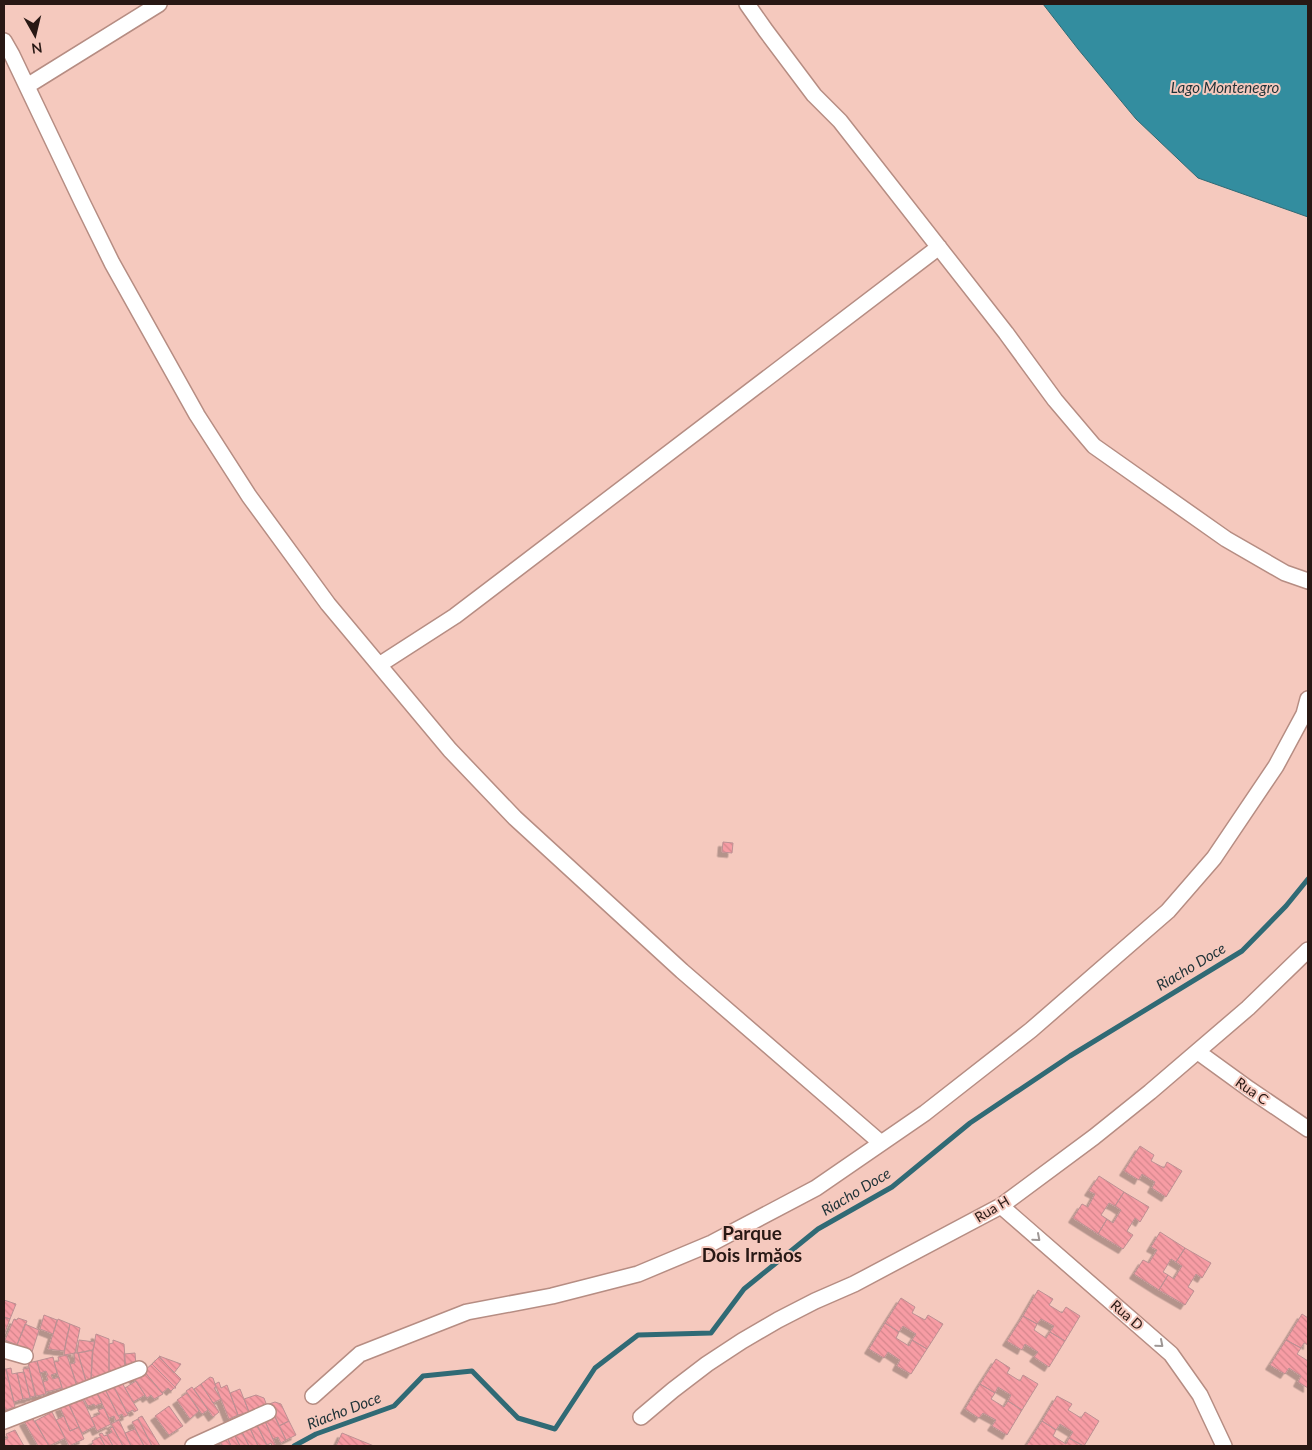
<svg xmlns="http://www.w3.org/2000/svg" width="1312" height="1450" font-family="Lato,sans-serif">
  <defs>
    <pattern id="building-back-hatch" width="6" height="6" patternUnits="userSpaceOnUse" patternTransform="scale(1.25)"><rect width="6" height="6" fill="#f79ca4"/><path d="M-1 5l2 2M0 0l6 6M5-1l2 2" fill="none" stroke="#d4868c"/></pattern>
    <filter id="shadow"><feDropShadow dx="-4.5" dy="4.5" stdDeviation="0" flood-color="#0004"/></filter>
  </defs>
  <rect width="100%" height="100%" fill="#f5c9be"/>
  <path fill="#338d9f" stroke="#306a75" d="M1043 4H1308V217L1198 178 1136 119 1078 49Z"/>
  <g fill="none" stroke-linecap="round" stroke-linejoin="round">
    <path stroke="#306a75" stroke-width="5" d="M294 1446 316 1434 394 1406 423 1376 472 1371 518 1418 555 1429 595 1368 638 1335 711 1333 744 1289 818 1229 892 1187 970 1123 1070 1056 1242 951 1286 906 1308 879"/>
  </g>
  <path fill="url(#building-back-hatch)" stroke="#bc9093" filter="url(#shadow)" d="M723 842 733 843 732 853 722 852Z
    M1140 1146 1154 1155 1151 1161 1164 1168 1167 1162 1182 1171 1166 1197 1152 1188 1155 1182 1142 1174 1139 1180 1124 1171Z
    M1099 1176 1124 1192 1115 1206 1109 1203 1101 1215 1107 1219 1098 1234 1073 1218 1082 1204 1088 1207 1095 1194 1089 1191Z
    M1124 1192 1149 1207 1140 1222 1135 1218 1127 1231 1133 1235 1123 1249 1098 1234 1107 1219 1113 1223 1121 1210 1115 1206Z
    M1160 1232 1185 1248 1176 1262 1171 1259 1163 1272 1168 1275 1159 1290 1134 1274 1143 1260 1149 1263 1157 1250 1151 1247Z
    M1185 1248 1211 1263 1202 1278 1196 1274 1188 1287 1194 1291 1185 1305 1159 1290 1168 1275 1174 1279 1182 1266 1176 1262Z
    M1038 1290 1053 1299 1049 1305 1062 1313 1066 1307 1080 1316 1065 1341 1050 1332 1054 1326 1041 1319 1037 1324 1023 1316Z
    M901 1298 915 1307 912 1313 925 1320 928 1315 943 1324 927 1349 912 1340 916 1334 903 1326 899 1332 885 1323Z
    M4 1300 16 1304 10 1319 4 1317Z
    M1302 1314 1308 1318V1345L1304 1343 1301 1348 1286 1340Z
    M44 1315 57 1320 53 1334 40 1329Z
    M1023 1316 1037 1324 1034 1330 1046 1338 1050 1332 1065 1341 1049 1367 1034 1357 1038 1352 1025 1344 1022 1350 1007 1341Z
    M4 1317 10 1319 4 1335Z
    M18 1318 27 1321 17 1345 5 1340 14 1319 17 1320Z
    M58 1319 70 1324 67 1337 64 1351 48 1349Z
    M885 1323 899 1332 896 1338 909 1346 912 1340 927 1349 911 1374 897 1366 900 1360 888 1352 884 1358 869 1349Z
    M25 1324 39 1330 32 1352 25 1353 15 1350Z
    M70 1324 80 1328 75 1353 64 1355 67 1337Z
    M96 1334 109 1339V1375L91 1378 92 1355Z
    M79 1340 95 1342 93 1350 77 1353Z
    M113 1340 124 1344 126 1372 109 1375V1344L113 1343Z
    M1286 1340 1301 1348 1297 1354 1308 1361V1388L1298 1382 1301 1376 1289 1368 1285 1374 1270 1365Z
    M93 1350 91 1381 86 1382 78 1353Z
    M74 1353H78L87 1384 77 1385 70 1364 75 1363Z
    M135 1353 136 1366 125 1369 124 1354Z
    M67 1355 77 1387 63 1391 54 1362 59 1361 58 1357Z
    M159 1356 181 1364 174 1373Z
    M53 1357 57 1373 51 1375 53 1379 59 1377 62 1388 46 1392 43 1382 48 1380 46 1375H48L46 1371 40 1373 37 1361Z
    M159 1357 181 1379 175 1387 152 1364Z
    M996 1359 1010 1368 1007 1373 1020 1381 1023 1375 1038 1384 1022 1410 1008 1401 1011 1395 998 1387 995 1393 980 1384Z
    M37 1361 46 1394 36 1396 28 1363Z
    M152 1364 176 1388H174L171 1391 168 1388 162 1393 144 1371Z
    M11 1368 12 1374 17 1373 23 1399 14 1402 6 1369Z
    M29 1368 35 1396 30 1397 23 1369Z
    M4 1369H6L15 1407 6 1410 4 1407Z
    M143 1370 163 1394 154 1399 151 1395 147 1398 133 1377Z
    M24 1372 30 1398 23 1399 17 1373Z
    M210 1377 213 1378 216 1387 214 1388 221 1399 213 1403 201 1384Z
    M121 1381 133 1402 138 1410 134 1412 133 1410 127 1413 113 1385Z
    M136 1381 145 1395 133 1402 125 1388Z
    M219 1382 221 1388 227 1385 238 1415 229 1419 215 1384Z
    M201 1384 219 1412 213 1417 194 1389Z
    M980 1384 995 1393 991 1399 1004 1407 1008 1401 1022 1410 1007 1435 992 1426 996 1420 983 1413 979 1418 965 1409Z
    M113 1385 128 1415 124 1417 122 1414 118 1416 105 1389Z
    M192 1387 208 1410 202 1414 186 1391Z
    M105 1389 120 1419 116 1421 114 1416 109 1418 97 1393Z
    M240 1389 249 1412 238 1415 230 1393Z
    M97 1393 102 1403 95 1406 94 1404 88 1406 84 1399Z
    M187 1393 199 1411 190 1419 177 1400Z
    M256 1395 264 1398 267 1406 249 1412 244 1399Z
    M1057 1396 1072 1404 1068 1410 1081 1418 1085 1412 1099 1421 1084 1446 1069 1438 1073 1432 1060 1424 1056 1430 1042 1421Z
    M83 1400 95 1426 82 1433 69 1405Z
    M275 1402 281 1404 289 1421 279 1426 269 1404Z
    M69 1404 79 1427 70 1431 60 1407Z
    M169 1406 183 1426 169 1435 155 1416Z
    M104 1408 111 1424 97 1431 91 1418 100 1414 98 1410Z
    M52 1412 65 1438 49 1446 35 1421Z
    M274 1414 286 1440 281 1443 278 1437 273 1439 264 1419Z
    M64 1416 70 1431 79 1427 84 1439 69 1446 56 1420Z
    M142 1416 160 1446H152L138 1418Z
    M32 1417 49 1446H38L24 1421Z
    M138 1419 152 1446H144L132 1422Z
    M264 1419 276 1446H272L271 1443 267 1445 256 1423Z
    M119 1420 131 1446H123L111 1424Z
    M289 1421 296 1435 286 1440 279 1426Z
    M1042 1421 1056 1430 1053 1436 1066 1444 1069 1438 1083 1446H1026Z
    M256 1423 267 1446H258L249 1426Z
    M249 1426 258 1446H249L241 1430Z
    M113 1427 123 1446H113L107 1435 112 1432 110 1428Z
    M135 1429 144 1446H131L125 1433Z
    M15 1430 24 1446H4V1440L8 1438 6 1434Z
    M241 1430 249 1446H240L234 1434Z
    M102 1433 104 1436 107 1435 113 1446H105L99 1434Z
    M342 1433 374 1446H336Z
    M234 1434 240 1446H231L227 1437Z
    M100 1437 105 1446H90L93 1443 92 1441Z
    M227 1437 231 1446H222L220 1441Z"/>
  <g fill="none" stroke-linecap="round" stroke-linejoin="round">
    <defs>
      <path id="street" d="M747 4 766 31 814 95 840 121 1006 333 1055 400 1094 446 1226 539 1285 573 1308 581
        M4 41 12 55 82 202 112 263 197 415 249 496 328 604 450 750 515 818 682 971 881 1143
        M27 86 159 4
        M379 665 455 616 939 247
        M1198 1052 1249 1089 1308 1129
        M1001 1206 1171 1354 1200 1395 1224 1446
        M4 1350 25 1356
        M313 1396 360 1354 467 1312 552 1296 638 1274 712 1243 816 1188 925 1113 1031 1030 1168 911 1214 858 1276 766 1304 714 1308 699
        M641 1417 673 1390 707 1364 742 1341 778 1320 815 1301 854 1284 1001 1206 1094 1137 1150 1092 1248 1008 1308 950
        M4 1421 139 1369
        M193 1446 268 1412"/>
    </defs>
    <use href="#street" stroke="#b68d83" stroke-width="18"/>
    <use href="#street" stroke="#fff" stroke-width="15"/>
  </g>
  <defs><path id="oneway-chevron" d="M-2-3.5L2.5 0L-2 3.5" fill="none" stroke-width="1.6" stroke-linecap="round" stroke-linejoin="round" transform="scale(1.25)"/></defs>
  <g stroke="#9e9795">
    <use href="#oneway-chevron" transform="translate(1037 1238) rotate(41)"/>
    <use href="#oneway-chevron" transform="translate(1160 1344) rotate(41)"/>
  </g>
  <g text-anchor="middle" stroke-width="4" stroke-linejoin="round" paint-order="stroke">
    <g font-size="14" fill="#281814" stroke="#f5c9be">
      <text transform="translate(1252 1091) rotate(35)" y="5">Rua C</text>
      <text transform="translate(992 1209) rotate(-31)" y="5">Rua H</text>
      <text transform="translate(1127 1315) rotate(41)" y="5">Rua D</text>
    </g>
    <g font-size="15" font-style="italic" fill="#1e3237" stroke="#f5c9be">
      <text x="1225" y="93">Lago Montenegro</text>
      <text transform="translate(1191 967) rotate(-31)" y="5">Riacho Doce</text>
      <text transform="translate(856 1192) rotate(-31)" y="5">Riacho Doce</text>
      <text transform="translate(344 1411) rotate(-21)" y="5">Riacho Doce</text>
    </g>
    <g font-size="19" font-weight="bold" fill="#281814" stroke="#f5c9be">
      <text x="752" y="1240">Parque<tspan x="752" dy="22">Dois Irmăos</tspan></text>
    </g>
  </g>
  <rect width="1312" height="1450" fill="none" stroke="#281814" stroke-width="10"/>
  <g transform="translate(35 35) rotate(172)" stroke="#f5c9be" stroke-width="4" paint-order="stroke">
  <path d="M0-4L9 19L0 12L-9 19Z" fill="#281814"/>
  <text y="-8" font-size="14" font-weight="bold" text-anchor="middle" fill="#281814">N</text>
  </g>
</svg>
